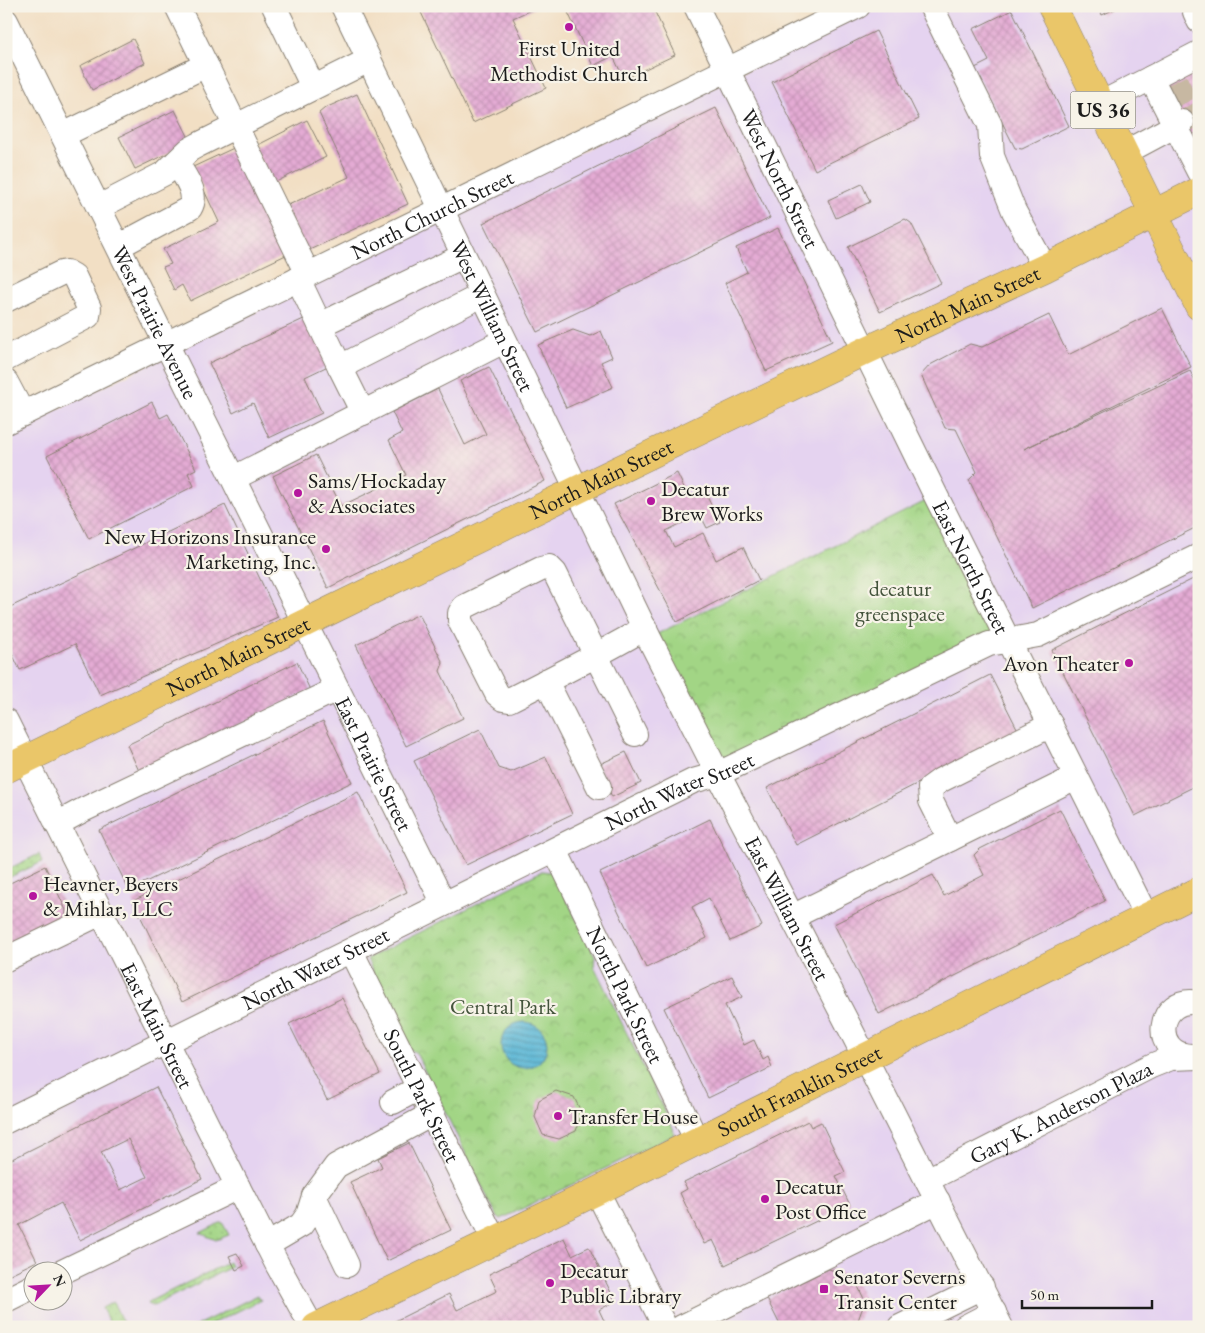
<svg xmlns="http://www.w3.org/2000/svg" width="1205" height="1333" font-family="'EB Garamond',serif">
  <defs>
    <pattern id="grass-dots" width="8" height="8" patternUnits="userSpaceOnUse" patternTransform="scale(1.25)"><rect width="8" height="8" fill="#a2d585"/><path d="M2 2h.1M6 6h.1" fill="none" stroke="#8bb672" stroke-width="1.8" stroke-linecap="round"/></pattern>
    <pattern id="park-crowns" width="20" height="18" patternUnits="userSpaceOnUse" patternTransform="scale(1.25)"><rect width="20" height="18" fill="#a2d585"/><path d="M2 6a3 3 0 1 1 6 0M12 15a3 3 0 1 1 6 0" fill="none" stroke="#8bb672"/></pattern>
    <pattern id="water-rules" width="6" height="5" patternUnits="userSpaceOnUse" patternTransform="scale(1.25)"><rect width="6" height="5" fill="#57b5d5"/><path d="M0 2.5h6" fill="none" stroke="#4792ac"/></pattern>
    <pattern id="building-cross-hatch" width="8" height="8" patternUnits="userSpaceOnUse" patternTransform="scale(1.25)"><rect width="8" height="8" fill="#e4abd4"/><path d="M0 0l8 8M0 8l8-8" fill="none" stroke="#c393b5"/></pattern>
  </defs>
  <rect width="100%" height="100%" fill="#f7f3e8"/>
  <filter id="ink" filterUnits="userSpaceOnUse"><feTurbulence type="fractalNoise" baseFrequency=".02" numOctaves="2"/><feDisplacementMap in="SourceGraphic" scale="10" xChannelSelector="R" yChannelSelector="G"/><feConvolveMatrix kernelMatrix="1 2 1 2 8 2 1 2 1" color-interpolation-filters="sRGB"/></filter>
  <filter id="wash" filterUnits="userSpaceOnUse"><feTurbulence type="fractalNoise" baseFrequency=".0096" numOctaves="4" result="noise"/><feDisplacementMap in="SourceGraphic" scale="20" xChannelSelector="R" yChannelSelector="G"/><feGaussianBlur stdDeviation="1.12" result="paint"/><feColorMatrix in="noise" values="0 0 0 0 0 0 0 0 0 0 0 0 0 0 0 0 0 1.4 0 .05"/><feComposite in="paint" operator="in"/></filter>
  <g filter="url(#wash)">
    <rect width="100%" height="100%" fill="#f2dfc4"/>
    <path fill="#e5d3f0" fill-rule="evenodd" d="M877 6H1199V1327H6V435ZM32 1270H62V1300H32Z"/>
    <path fill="url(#grass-dots)" stroke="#5f7850" d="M39 854 42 862 6 879V870Z
      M222 1222 229 1235 216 1240 200 1233Z
      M229 1262 231 1267 153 1306 148 1304 150 1301Z
      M258 1295 261 1300 205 1327H193Z
      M113 1302 125 1327H111L102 1308Z"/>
    <path fill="url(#park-crowns)" stroke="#5f7850" d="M936 496 1008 641 718 774 649 638Z
      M542 871 551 872 555 876 595 956 594 966 673 1128 674 1134 670 1137 501 1219 496 1215 416 1053 405 1047 367 959Z"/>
    <path fill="url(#water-rules)" stroke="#3a6878" d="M501 1045a23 23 0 1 1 46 0a23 23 0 1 1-46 0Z"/>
    <g id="blocks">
      <path fill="url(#building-cross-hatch)" fill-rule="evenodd" d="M418 6H534L535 8 513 18 546 88 473 123Z
        M565 6H667L655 12 675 55 624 79 613 56 593 66Z
        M1098 6H1121L1102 15Z
        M1012 10 1069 126 1022 149 1015 148 975 68 989 61 973 29Z
        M876 31 919 119 815 170 772 82Z
        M133 39 145 63 92 90 80 66Z
        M1199 59V132L1189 136 1161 77Z
        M357 94 408 204 305 252 284 207 349 177 319 113 325 108Z
        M716 108 770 218 537 332 483 223Z
        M175 110 191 142 135 169 119 137Z
        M307 120 326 157 272 184 254 147Z
        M238 146 290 253 190 301 182 285 174 290 163 267 171 264 163 249 219 222 193 167Z
        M862 184 870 202 836 218 828 200Z
        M905 219 911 223 941 283 880 312 848 247Z
        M778 228 832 341 766 371 725 283 747 272 736 248Z
        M1162 308 1191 367 1024 449 1190 371 1199 388V526L1032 608 969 480 977 472 956 429 945 428 921 375 930 365 970 344 982 347 1049 315 1068 355Z
        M308 317 330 365 305 377 322 413 269 438 253 403 233 413 209 363Z
        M573 330 590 336 601 331 612 357 601 362 613 387 566 408 538 345Z
        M489 367 545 481 328 588 273 476 316 455 341 506 406 475 389 440 402 433 392 412 438 389 465 445 486 434 460 381Z
        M152 402 160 418 168 414 196 469 188 473 194 486 89 539 47 456Z
        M677 473 689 498 704 491 720 522 707 528 700 514 666 531 674 547 703 533 716 560 743 547 759 580 677 622 614 504Z
        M225 505 278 617 100 695 75 644 20 670 6 641V609Z
        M1199 576V784L1135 816 1052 650Z
        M419 614 443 663 440 671 463 718 406 746 356 645Z
        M297 662 310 690 140 773 127 745Z
        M990 675 1019 732 796 845 767 788Z
        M323 721 352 782 129 890 99 830Z
        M480 729 499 768 511 772 546 757 572 814 466 865 414 761Z
        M626 752 641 783 612 797 598 765Z
        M358 792 407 892 182 1002 133 901Z
        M1060 809 1105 901 879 1014 834 924 933 875 944 896 984 875 974 855 980 849Z
        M710 819 762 926 730 941 709 898 692 907 707 938 646 968 600 873Z
        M45 866 66 910V915L63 919 6 946V885Z
        M732 976 742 997 725 1005 744 1045 754 1040 763 1060 768 1057 772 1067 708 1098 664 1008Z
        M342 998 380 1074 327 1100 289 1024Z
        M156 1087 202 1179 80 1240 61 1203 19 1225 37 1261 6 1276V1162ZM128 1139 147 1177 120 1190 101 1152Z
        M556 1091 574 1097 582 1114 576 1131 559 1139 543 1135 535 1117 539 1100Z
        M808 1121 811 1127 821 1122 845 1172 836 1176 850 1205 725 1265 713 1240 704 1244 680 1193 687 1189 684 1182Z
        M409 1143 451 1230 387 1261 350 1182 382 1167 378 1158Z
        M564 1238 572 1255 589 1247 615 1301 599 1310 607 1327H383L449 1294 457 1310 497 1291 489 1274Z
        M237 1253 244 1266 236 1270 229 1256Z
        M829 1269 854 1278 865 1301 856 1326 781 1327 767 1299Z"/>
    </g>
  </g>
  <g filter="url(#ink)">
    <use href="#blocks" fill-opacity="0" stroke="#877e70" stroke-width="1"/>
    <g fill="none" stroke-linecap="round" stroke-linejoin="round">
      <path stroke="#c7b8a2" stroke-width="24" stroke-dasharray="24 12" stroke-linecap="butt" d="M1170 97 1199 83
        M1182 122 1199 114"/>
      <defs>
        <g id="minor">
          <path d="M177 6 308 274"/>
          <path d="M274 6 313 87"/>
          <path id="s1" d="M343 6 649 638 718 774 852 1032 1001 1327"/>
          <path id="s2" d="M696 6 936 496 1147 918"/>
          <path d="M931 6 990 125 992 156 1014 211 1045 268"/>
          <path d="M1195 12 1199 21"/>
          <path id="s3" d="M6 21 444 904"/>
          <path d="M1151 78 1199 53"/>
          <path d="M1100 104 1151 78 1199 172"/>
          <path d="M63 135 206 65"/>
          <path d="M1124 153 1182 122"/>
          <path d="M99 207 165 173 189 150 198 145 369 60"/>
          <path d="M119 246 190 208C199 193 184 176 177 163"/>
          <path d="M298 279 340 367"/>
          <path d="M6 300 61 273 67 272 74 276 89 308 88 316 6 359"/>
          <path d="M320 325 463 256"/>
          <path d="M6 382 23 414"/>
          <path d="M363 413 340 367 482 295"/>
          <path id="s4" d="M6 422 858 6"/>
          <path d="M234 478 504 341"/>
          <path d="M546 681 599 787"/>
          <path id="s5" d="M6 721 238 1187 278 1266 312 1327"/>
          <path d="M635 734 555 573 549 567 541 569 464 607 460 613V621L497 694 503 699 509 700C554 677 601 654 645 628"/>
          <path d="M57 824 83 810 337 689"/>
          <path d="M950 839 931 801 930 788 941 780 1051 725"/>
          <path id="s6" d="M555 850 697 1141"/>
          <path d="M792 917 1076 777"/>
          <path id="s7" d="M351 951 494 1240"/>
          <path d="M6 959 101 913"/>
          <path d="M1192 1056C1150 1056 1156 994 1199 1003"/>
          <path d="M393 1102 419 1088"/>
          <path id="s8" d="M6 1121 693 781 718 774 989 644 1038 635 1199 556"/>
          <path id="s9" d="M927 1180 1151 1066 1171 1058 1199 1057"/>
          <path d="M597 1191 665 1327"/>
          <path d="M314 1196 347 1265"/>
          <path d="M267 1245 301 1225 308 1215 314 1196 336 1166 432 1114"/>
          <path d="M62 1272 238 1187"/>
          <path d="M6 1300 32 1287"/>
          <path d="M682 1327 938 1201"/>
          <path d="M900 1327 982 1287"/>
          <path d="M965 1327 994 1312"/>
        </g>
        <g id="major">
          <path d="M1052 6 1199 306"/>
          <path id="s10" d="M6 769 577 490 865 351 1045 268 1199 191"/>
          <path id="s11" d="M316 1327 597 1191 1199 891"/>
        </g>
      </defs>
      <use href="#minor" stroke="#877e70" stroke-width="26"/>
      <use href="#major" stroke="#877e70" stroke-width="29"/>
      <use href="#minor" stroke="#fff" stroke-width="24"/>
      <use href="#major" stroke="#eac669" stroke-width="28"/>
    </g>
  </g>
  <g fill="#b5179e" stroke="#f7f3e8" stroke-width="2">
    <circle cx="569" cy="27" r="5"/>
    <circle cx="298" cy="493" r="5"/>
    <circle cx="651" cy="501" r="5"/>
    <circle cx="326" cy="549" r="5"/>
    <circle cx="1129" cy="663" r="5"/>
    <circle cx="33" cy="896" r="5"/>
    <circle cx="558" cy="1116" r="5"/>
    <circle cx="765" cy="1199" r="5"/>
    <circle cx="550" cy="1283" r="5"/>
    <rect x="819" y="1284" width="10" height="10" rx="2.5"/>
  </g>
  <g text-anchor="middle" stroke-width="4.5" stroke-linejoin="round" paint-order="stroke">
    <rect fill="#f7f3e8" stroke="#5e5c59" stroke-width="1" x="1070.5" y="91.5" width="65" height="37" rx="4"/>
    <g font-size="21" font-weight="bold" fill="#1c1c1c">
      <text x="1103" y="117">US 36</text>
    </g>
    <g font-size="22" fill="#1c1c1c" stroke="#f7f3e8" text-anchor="start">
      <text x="569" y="56" text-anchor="middle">First United<tspan x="569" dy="25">Methodist Church</tspan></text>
      <text x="308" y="488">Sams/Hockaday<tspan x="308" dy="25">&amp; Associates</tspan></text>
      <text x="661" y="496">Decatur<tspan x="661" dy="25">Brew Works</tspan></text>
      <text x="316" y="544" text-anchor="end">New Horizons Insurance<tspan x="316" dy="25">Marketing, Inc.</tspan></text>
      <text x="1119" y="671" text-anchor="end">Avon Theater</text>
      <text x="43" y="891">Heavner, Beyers<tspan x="43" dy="25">&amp; Mihlar, LLC</tspan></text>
      <text x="568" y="1124">Transfer House</text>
      <text x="775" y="1194">Decatur<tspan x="775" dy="25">Post Office</tspan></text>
      <text x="560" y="1278">Decatur<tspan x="560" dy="25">Public Library</tspan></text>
      <text x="834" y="1284">Senator Severns<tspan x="834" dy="25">Transit Center</tspan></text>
    </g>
    <g font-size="22" fill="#1c1c1c" stroke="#f7f3e8">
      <text dy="8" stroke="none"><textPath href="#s2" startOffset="192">West North Street</textPath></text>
      <text dy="8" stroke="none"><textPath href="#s4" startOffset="474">North Church Street</textPath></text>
      <text dy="8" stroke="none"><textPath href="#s10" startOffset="1068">North Main Street</textPath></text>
      <text dy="8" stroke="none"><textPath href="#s1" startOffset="344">West William Street</textPath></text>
      <text dy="8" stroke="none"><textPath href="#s3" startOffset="336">West Prairie Avenue</textPath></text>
      <text dy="8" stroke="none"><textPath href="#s10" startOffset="662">North Main Street</textPath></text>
      <text dy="8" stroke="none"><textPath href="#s2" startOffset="625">East North Street</textPath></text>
      <text dy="8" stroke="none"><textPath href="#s10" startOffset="258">North Main Street</textPath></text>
      <text dy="8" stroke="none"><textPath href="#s3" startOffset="829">East Prairie Street</textPath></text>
      <text dy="8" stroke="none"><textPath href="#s8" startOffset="750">North Water Street</textPath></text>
      <text dy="8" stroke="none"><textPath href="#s1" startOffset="1006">East William Street</textPath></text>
      <text dy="8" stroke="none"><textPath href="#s8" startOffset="345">North Water Street</textPath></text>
      <text dy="8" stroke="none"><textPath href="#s6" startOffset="161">North Park Street</textPath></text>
      <text dy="8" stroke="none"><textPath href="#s5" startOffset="340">East Main Street</textPath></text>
      <text dy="8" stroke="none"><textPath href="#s11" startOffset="538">South Franklin Street</textPath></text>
      <text dy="8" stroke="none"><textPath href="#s7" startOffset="161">South Park Street</textPath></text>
      <text dy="8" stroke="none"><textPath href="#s9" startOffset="150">Gary K. Anderson Plaza</textPath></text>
    </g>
    <g font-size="22" fill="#44543c" stroke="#f7f3e8">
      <text x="900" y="596">decatur<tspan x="900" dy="25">greenspace</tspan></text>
      <text x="503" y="1014">Central Park</text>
    </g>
  </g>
  <rect width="1205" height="1333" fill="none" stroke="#f7f3e8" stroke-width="25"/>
  <g transform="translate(48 1286) rotate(65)"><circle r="24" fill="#f7f3e8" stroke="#9f9d96"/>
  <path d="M0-4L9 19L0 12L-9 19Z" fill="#b5179e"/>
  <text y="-8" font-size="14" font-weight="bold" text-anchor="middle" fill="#1c1c1c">N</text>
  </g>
  <path d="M1022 1300v8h130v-8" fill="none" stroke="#1c1c1c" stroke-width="2.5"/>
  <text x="1030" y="1300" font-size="15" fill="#1c1c1c" stroke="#f7f3e8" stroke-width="4" paint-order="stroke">50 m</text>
</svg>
